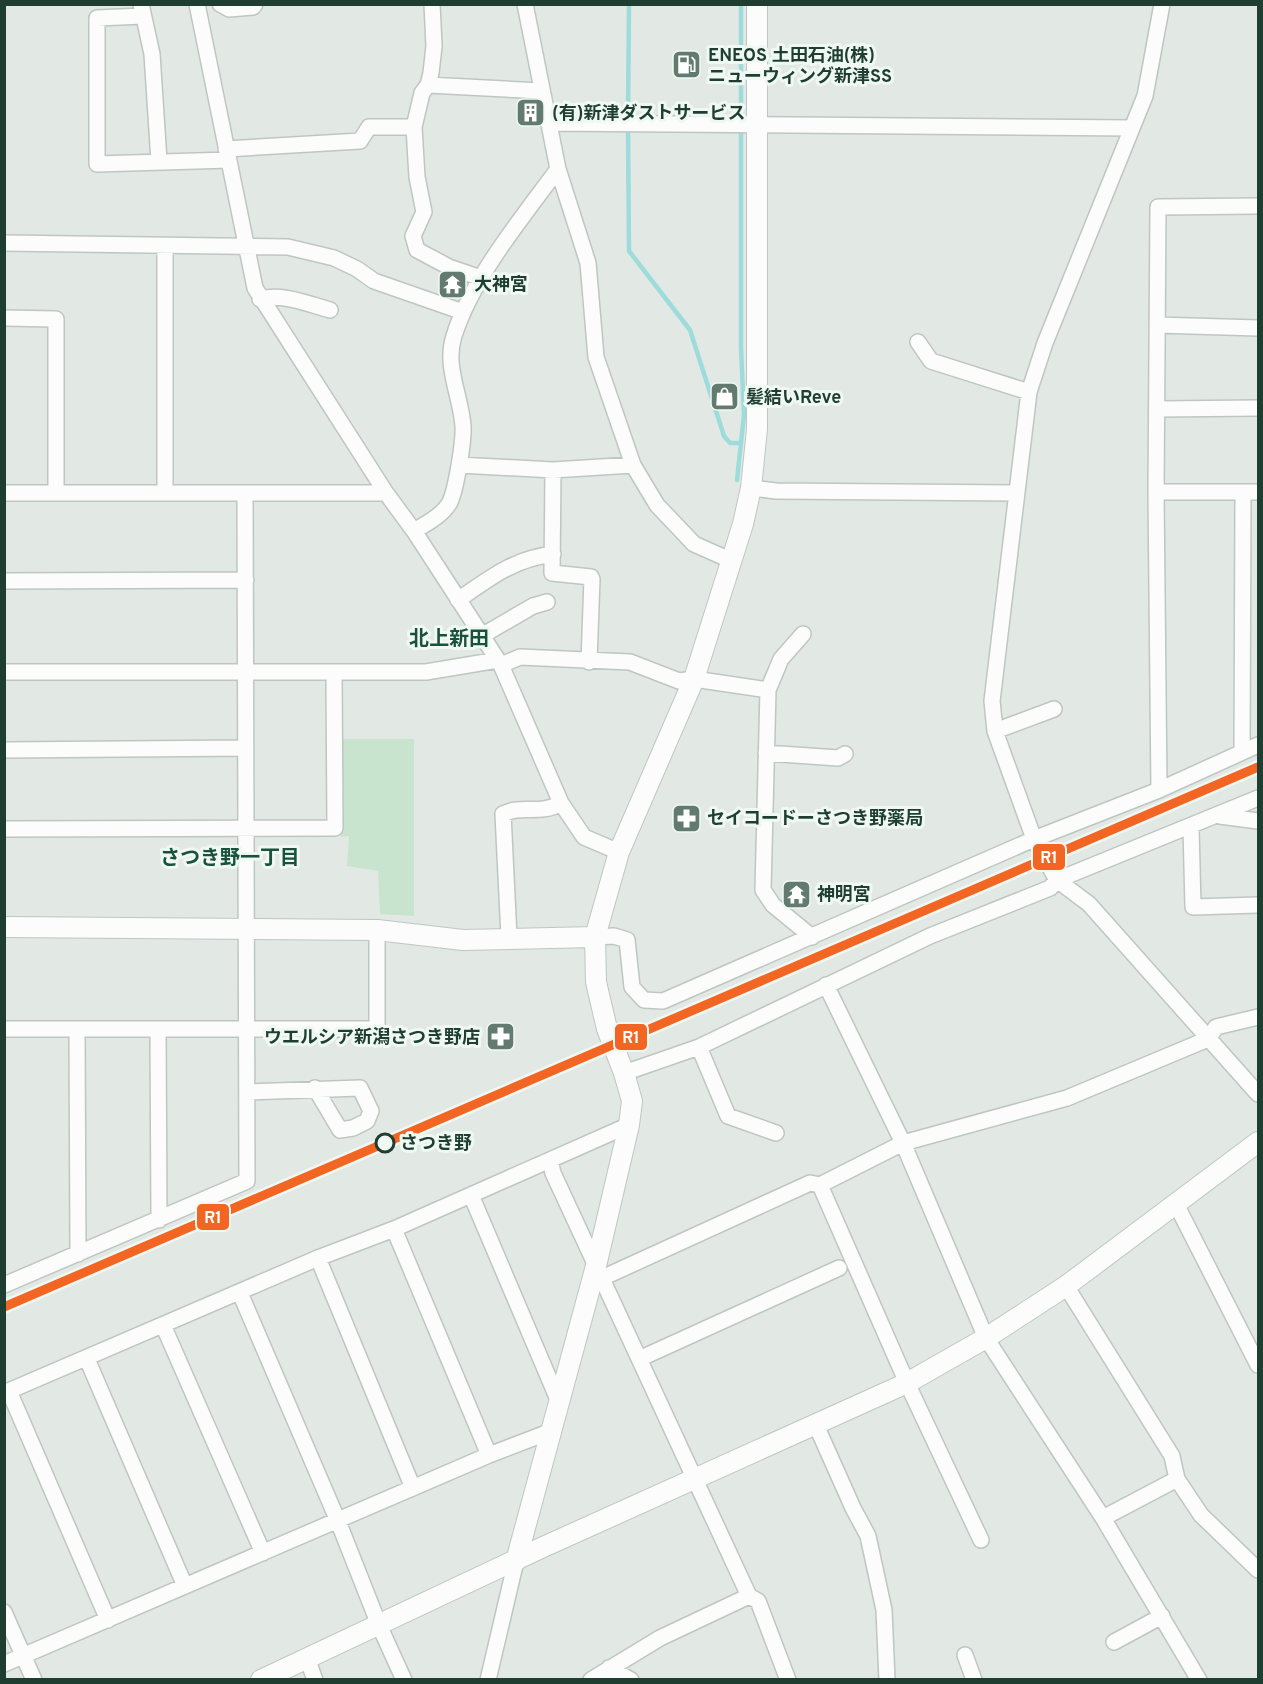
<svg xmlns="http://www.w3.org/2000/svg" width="1263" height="1684" font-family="Overpass,'Noto Sans JP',sans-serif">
  <rect width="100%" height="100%" fill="#e2e9e5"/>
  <path fill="#c9e4ce" d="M340 739H414V916L380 914 378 871 347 866 349 836 341 837Z"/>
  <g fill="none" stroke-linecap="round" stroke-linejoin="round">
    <path stroke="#9edbdb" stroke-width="4.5" d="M628 116 629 4
      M741 118V4
      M628 129 629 251 690 330 724 436 730 443H741
      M737 480 744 415 741 348V132"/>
    <defs>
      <path id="minor" d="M141 4 152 54 159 161
        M197 4 255 288 386 493 414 531 501 665 561 803 584 837 619 852
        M220 4 229 9 253 7 255 4
        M432 4 434 46 431 73 428 85 422 93 414 127 417 177 424 212 413 236 417 250 449 267 481 278
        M525 4 558 169 588 263 596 357 633 465 657 505 694 544 730 560
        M1162 4 1145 96 1045 343 1029 392 992 701 995 731 1034 839 1057 880 1089 904 1258 1094
        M143 16 97 18V164L229 160
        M428 85 541 91
        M548 123 1132 128
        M226 149 360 141 369 127H414
        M4 243 288 247 334 258 357 269 374 281 463 312
        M165 246V493
        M260 299C283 293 308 304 330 310
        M4 318 56 319V493
        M1157 325 1258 328
        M918 342 931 361 1029 392
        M1158 409 1258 408
        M459 465 553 470 633 465
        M553 470 552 573 591 577 592 579 589 662
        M751 488 776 491 1015 493
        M1156 492H1258
        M4 493H386
        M414 531C426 524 443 515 450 502 456 489 464 441 463 426 461 396 444 366 454 336 472 278 522 218 558 169
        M4 581 246 580
        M458 600C490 578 513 559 553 554
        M483 635 533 606 547 602
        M501 665 520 657 630 662 679 681 694 679 768 690 763 890 773 905 812 937
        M4 672H334L335 828 4 829
        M334 672H426L498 660
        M768 690 781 659 803 634
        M995 731 1054 709
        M4 750 246 748
        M1242 752 1243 492
        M766 753 838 758 845 754
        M1159 790 1156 492 1158 207 1258 206
        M1220 816 1258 821
        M1191 827 1193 907 1258 905
        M509 937 503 814C522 804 539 816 561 803
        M595 937 614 936 627 940 632 987 644 1000 663 1001 1034 839 1159 790 1258 745
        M826 985 903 1143 986 1338 1103 1518 1199 1680
        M4 1029H377V930
        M77 1029 78 1254
        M158 1029 159 1220
        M699 1047 728 1116 776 1133
        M624 1073 699 1047 930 936 1050 888 1057 880 1258 798
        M247 1092 360 1088 371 1111 367 1121 353 1128 340 1130 315 1088
        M550 1160 553 1173 749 1596 758 1601 788 1680
        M820 1185 903 1143 1067 1098 1208 1039 1216 1027 1258 1017
        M471 1195 559 1402
        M1176 1204 1258 1365
        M394 1229 489 1455
        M318 1258 413 1488
        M602 1278 810 1183 820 1185 907 1383 981 1540
        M4 1285 247 1181 245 493
        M1066 1286 1172 1456 1177 1479 1201 1515 1258 1570
        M240 1293 338 1521 379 1625 404 1680
        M163 1325 263 1553
        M87 1359 185 1586
        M639 1359 839 1268
        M9 1391 108 1620
        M4 1393 318 1258 394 1229 629 1125
        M816 1425 853 1508 868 1536 884 1610 887 1680
        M1103 1518 1177 1479
        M4 1612 34 1680
        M1114 1642 1162 1616
        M965 1655 974 1680
        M307 1658 315 1680
        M4 1664 489 1455 549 1432
        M609 1668 631 1680
        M488 1680 516 1561
        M591 1680 660 1638 749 1596"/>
      <path id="tertiary" d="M4 927 377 930 463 940 595 937
        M516 1561 596 1266 629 1125 632 1101 624 1073 607 1029 596 982 595 937 619 852 694 679 743 524 751 488 757 429V4
        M261 1680 541 1548 907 1383 986 1338 1066 1286 1258 1142"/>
    </defs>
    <use href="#minor" stroke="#bfc6c2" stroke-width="18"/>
    <use href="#tertiary" stroke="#bfc6c2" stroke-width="22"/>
    <use href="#minor" stroke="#fbfcfb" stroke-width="15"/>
    <use href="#tertiary" stroke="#fbfcfb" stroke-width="20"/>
    <defs>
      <path id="rail-1" d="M4 1307 1258 767"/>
    </defs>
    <use href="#rail-1" stroke="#f0f8f3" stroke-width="14"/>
    <use href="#rail-1" stroke="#f26522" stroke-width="9"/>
  </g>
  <defs>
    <symbol id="fuel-square" viewBox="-11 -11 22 22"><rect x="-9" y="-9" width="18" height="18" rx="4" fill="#637a70" stroke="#f0f8f3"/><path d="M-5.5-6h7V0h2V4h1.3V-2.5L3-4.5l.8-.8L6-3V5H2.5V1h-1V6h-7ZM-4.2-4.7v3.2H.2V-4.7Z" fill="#fff"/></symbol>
    <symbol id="building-square" viewBox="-11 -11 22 22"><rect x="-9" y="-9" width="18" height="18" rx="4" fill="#637a70" stroke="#f0f8f3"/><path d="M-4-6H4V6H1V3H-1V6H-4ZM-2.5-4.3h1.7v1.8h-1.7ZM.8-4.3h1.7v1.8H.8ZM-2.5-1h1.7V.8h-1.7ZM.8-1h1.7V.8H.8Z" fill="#fff"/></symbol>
    <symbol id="temple-square" viewBox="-11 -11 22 22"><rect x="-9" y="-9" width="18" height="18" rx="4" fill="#637a70" stroke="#f0f8f3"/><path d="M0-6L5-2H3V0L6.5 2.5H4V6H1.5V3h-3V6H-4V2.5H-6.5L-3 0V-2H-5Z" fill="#fff"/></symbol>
    <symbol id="shop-square" viewBox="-11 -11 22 22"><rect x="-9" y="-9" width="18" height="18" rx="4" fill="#637a70" stroke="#f0f8f3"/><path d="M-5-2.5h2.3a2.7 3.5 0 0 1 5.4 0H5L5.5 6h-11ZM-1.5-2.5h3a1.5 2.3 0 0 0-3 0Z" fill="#fff"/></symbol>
    <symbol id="pharmacy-square" viewBox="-11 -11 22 22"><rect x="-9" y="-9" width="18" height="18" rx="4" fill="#637a70" stroke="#f0f8f3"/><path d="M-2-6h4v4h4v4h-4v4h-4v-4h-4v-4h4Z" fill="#fff"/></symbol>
  </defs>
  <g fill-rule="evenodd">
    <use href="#fuel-square" x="670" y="48" width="33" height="33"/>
    <use href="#building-square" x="514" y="96" width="33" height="33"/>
    <use href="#temple-square" x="436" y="268" width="33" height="33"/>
    <use href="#shop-square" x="708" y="380" width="33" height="33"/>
    <use href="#pharmacy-square" x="670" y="802" width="33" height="33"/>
    <use href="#temple-square" x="780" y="878" width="33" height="33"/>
    <use href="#pharmacy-square" x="484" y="1020" width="33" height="33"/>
  </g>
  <circle fill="#f0f8f3" stroke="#1e3e31" stroke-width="3" cx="385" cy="1143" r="9"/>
  <g text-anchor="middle" stroke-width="6" stroke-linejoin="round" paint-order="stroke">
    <g font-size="18" font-weight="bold" fill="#1e3e31" stroke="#f0f8f3" text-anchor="start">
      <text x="708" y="61">ENEOS 土田石油(株)<tspan x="708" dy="21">ニューウィング新津SS</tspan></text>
      <text x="552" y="119">(有)新津ダストサービス</text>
      <text x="474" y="290">大神宮</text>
      <text x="746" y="403">髪結いReve</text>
      <text x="707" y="824">セイコードーさつき野薬局</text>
      <text x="817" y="900">神明宮</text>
      <text x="480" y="1043" text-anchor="end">ウエルシア新潟さつき野店</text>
    </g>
    <g font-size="18" font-weight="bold" fill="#1e3e31" stroke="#f0f8f3" text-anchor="start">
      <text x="400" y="1149">さつき野</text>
    </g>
    <g font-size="20" font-weight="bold" fill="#18523c" stroke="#f0f8f3">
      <text x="449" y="645">北上新田</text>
      <text x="230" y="864">さつき野一丁目</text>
    </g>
  </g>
  <g stroke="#f0f8f3" stroke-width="2">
    <rect x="1032" y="843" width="34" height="28" rx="6" fill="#f26522"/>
    <rect x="614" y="1023" width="34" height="28" rx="6" fill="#f26522"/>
    <rect x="196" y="1203" width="34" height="28" rx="6" fill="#f26522"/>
  </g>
  <g font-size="16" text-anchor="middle" font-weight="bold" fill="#fff">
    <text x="1049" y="863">R1</text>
    <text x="631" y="1043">R1</text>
    <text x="213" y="1223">R1</text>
  </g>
  <rect width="1263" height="1684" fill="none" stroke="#1e3e31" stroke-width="12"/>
</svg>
